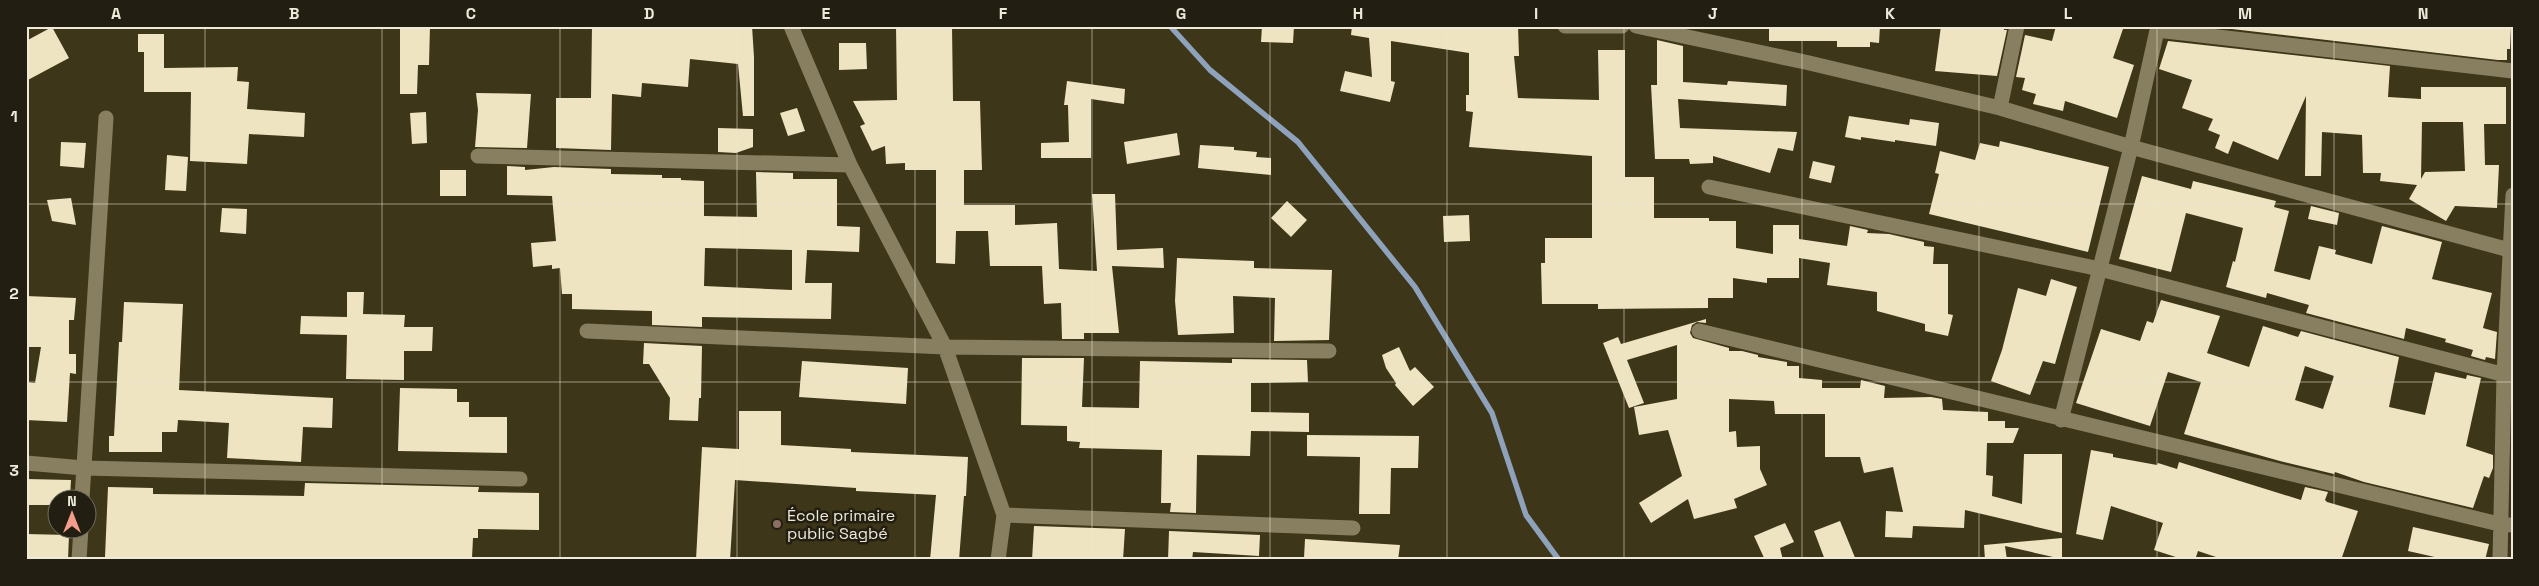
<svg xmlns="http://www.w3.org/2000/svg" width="2539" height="586" font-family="'Space Grotesk',sans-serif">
  <rect width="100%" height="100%" fill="#3e3619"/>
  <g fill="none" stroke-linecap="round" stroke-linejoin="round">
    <path stroke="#8fa2bc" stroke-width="5.5" d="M1170 26 1210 70 1298 142 1415 287 1492 413 1526 515 1559 560"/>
  </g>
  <path fill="#eee4c2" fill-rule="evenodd" d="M400 26H430L429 65H418L417 94H400Z
    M592 26H752L754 57V116H743L738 64 690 59 688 87 642 83 641 97 612 94 611 150 556 148V98H591Z
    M896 26H952L953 101H980L982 170H964V205H1015V225L1057 223 1059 269 1097 271 1092 194H1115L1117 250 1163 248 1164 268 1112 266 1119 333H1084V339H1062L1061 303 1044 304 1042 266H990L988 231H956L955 264 936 263V170H905V163L886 164 885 146 872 151 860 126 865 124 853 101 897 100Z
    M1262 26H1294L1293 43 1261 42Z
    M1352 26H1518L1519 56H1514L1518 98 1599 100 1598 50H1625V177H1654V218H1709V221H1736V248L1773 254V225H1799V239L1847 246 1850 226 1868 230 1867 233 1889 234 1924 242V246L1934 247 1933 264H1948V314L1953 315 1948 336 1925 331V324L1877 311V292L1827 285 1830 263 1799 258V278H1767V283L1733 278V298H1708V308L1598 309V304H1542L1541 263H1545V238H1592V156L1469 147 1473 112 1466 111V95H1469V53L1391 41V81L1395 82 1390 102 1340 91 1345 71 1372 77 1369 38 1351 35Z
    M1769 26H1880L1879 43 1870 42V47H1837V41H1769Z
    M1941 26H2004V30H2007L1997 76 1935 71Z
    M2056 26H2124L2113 58 2134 65 2117 118 2065 101 2063 111 2033 104 2036 94 2022 90 2025 78 2016 77 2025 35 2052 41Z
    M2206 26H2511L2510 49H2507V60H2498Z
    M52 27 69 58 26 81V41Z
    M138 34H164V68L238 67 237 81 249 82 247 109 305 113 304 137 249 134 247 164 190 161 191 92H144V52H138Z
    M1657 40 1683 46V82L1727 85 1728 81 1787 85 1786 106 1678 99 1680 128 1797 132 1793 151 1778 148 1770 173 1713 156V163L1690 164 1689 159H1655L1651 85H1657Z
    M2168 41 2390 66 2388 97 2421 99V87H2506V124H2484L2485 165H2499L2497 208 2455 206 2446 221 2409 199 2417 185 2380 181 2381 173H2363L2362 135 2322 132 2321 176H2305L2306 96 2278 160 2233 141 2228 154 2215 148 2220 135 2208 130 2213 119 2182 108 2192 80 2159 69ZM2422 122H2463L2465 171 2425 172 2421 179Z
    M839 43H866L867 69 839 70Z
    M1067 81 1125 89 1124 104 1091 99V158H1041V143L1069 142 1068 105H1064Z
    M476 93 531 94 527 148 475 147 478 110Z
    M797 108 805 131 788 136 780 113Z
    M426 112 427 143 412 144 410 113Z
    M1849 116 1909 125 1910 119 1939 123 1936 146 1895 140V142L1861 137V140L1845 137Z
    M718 128 753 129V147L736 153 718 152Z
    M1177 133 1180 155 1127 164 1124 142Z
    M2000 141 2109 167 2088 252 1929 214 1939 174 1935 173 1940 151 1975 160 1980 143 1999 147Z
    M61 142 86 143 84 168 60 166Z
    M1200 145 1234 147V150L1257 152 1256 157 1271 158V175L1198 168Z
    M167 155 188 157 186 191 165 190Z
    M1813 161 1835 166 1831 183 1809 178Z
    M507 166 525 167V170L554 167 611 169V174L662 175V178H681V180L704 181V216L757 217 756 172 793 173V179H837V226L860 227 859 252 807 250 805 283H832L831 319 702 317V327L652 325V311L572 309V294H562L560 268 552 269V265L533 267 531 243 556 241 552 196 507 195ZM705 248 792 250V290L704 286Z
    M440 170H466V196H440Z
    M2142 176 2191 189 2193 181 2276 201 2274 207 2289 211 2274 271 2310 280 2319 246 2336 250 2335 254 2372 264 2382 226 2442 242 2432 279 2492 293 2483 328 2497 332 2495 359 2486 357 2485 360 2471 356 2473 350 2445 342 2446 339 2406 328 2404 339 2306 313 2309 305 2267 293 2266 298 2226 287 2233 261 2235 262 2243 228 2186 213 2171 272 2119 259Z
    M71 198 76 225 52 221 47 200Z
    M1287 201 1307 220 1291 237 1271 218Z
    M2311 206 2339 213 2337 225 2308 219Z
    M222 208 247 209 246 234 220 232Z
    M1469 215 1470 241 1444 242 1443 216Z
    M1177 258 1254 261V268L1332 270 1329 340 1274 341 1275 298 1233 296 1234 333 1178 335 1175 301Z
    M2051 279 2077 287 2055 364 2043 361 2030 395 1991 381 2002 350 2018 288 2046 296Z
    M347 292H364L363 314 405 315 404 327H433L432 351H404V380L346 379 347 335 300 334 301 316 347 317Z
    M26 296 76 298 74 320H69V354H76V374L70 373 67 422 26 420V382L35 383 41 347H26Z
    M2161 300 2220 316 2207 353 2249 367 2263 326 2298 337 2301 331 2399 357 2389 407 2425 415 2435 372 2466 379 2467 375 2481 378 2466 446 2493 455V468L2489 478 2484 476 2473 508 2364 482 2335 472 2334 474 2280 461 2184 434 2201 382 2168 372 2150 426 2076 403 2101 329 2140 341 2147 321 2153 323ZM2305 366 2334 376 2323 409 2295 400Z
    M124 302 183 304 179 390 333 398 332 428 303 427 301 462 227 458 229 423 178 420 177 432H162V452H109V436H114L119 342H122Z
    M1706 319V323L1697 322 1692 325 1690 333 1693 338 1729 348V351H1742L1758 355V357L1787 362V366H1799V378L1822 380V388H1860L1861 380 1885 386 1884 398 1931 397 1942 399 1943 410 1988 412V421H2005V428H2019L2013 443H1987L1986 475 1993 476 1992 496 2022 504 2024 454H2062V533L1965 510 1964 528 1913 526 1912 538 1885 537 1886 511 1903 512 1893 467 1864 473 1860 457H1825V414H1775L1774 401 1729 399V432L1736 431 1737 447 1760 446V469L1767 485 1734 499 1737 508 1694 519 1688 499 1651 523 1639 503 1682 476 1668 430 1639 435 1634 407 1677 399V345L1627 360 1644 403 1629 408 1603 343 1618 337 1621 344Z
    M644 343 702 346 701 398H699L698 421 669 420 670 398 649 364H643Z
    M1399 347 1410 371 1415 367 1434 387 1413 406 1395 385 1396 383 1386 368 1382 355Z
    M1022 358H1084L1082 407 1139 408 1140 361 1232 363V359L1307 360 1308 382 1251 383V412L1309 413V432L1251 431 1250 456 1197 455 1196 513 1170 512 1171 503H1161L1162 450 1079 448 1080 442 1067 441V426L1021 425Z
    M802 361 908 368 906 404 799 397Z
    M400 388 457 389V402H469V417H507V453L398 451Z
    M739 411H781V445L851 449V452L968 457 966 496H964L959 560H930L936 495 856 491V488L735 480 730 560H696L702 447 739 449Z
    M1307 435 1419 436 1418 468H1391L1390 514H1359L1360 457 1307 456Z
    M2091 450 2113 454V457L2157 465 2158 463 2177 469 2179 462 2301 500 2305 487 2328 492 2325 500 2327 502 2358 511 2341 560H2225L2198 551 2195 560H2185L2154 550 2163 523 2111 506 2103 540 2076 534Z
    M26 479 71 480 70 498H58V505H26Z
    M305 483 479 487 478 492 539 493V530L478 529V538H473L472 558 209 560V558L105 557 108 487 153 488V494L304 496Z
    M1840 521 1856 560H1825L1814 531Z
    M1785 523 1794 542 1780 548 1783 560H1765L1754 536Z
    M1034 526 1125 529 1123 560H1032Z
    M2413 527 2489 544 2485 560H2448L2408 551Z
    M1169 531 1260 535 1259 556 1193 552 1192 560H1168Z
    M26 534 69 535 68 560H26Z
    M2062 538V559L2005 546 2007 560H1985L1984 545Z
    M1305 539 1400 545 1398 560 1304 558Z"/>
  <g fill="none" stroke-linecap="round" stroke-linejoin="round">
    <path stroke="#887f60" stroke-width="15" d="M791 26 850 165 945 347 1004 515 998 560
      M1565 26H1622
      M1636 26 1805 62 2000 108 2131 147 2513 251
      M2157 30 2513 71
      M2000 108 2017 26
      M478 156 850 165
      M1709 187 2100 269 2513 377
      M587 331 945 347 1329 351
      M1699 331 2499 524 2513 525
      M2061 420 2131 147 2158 26
      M26 463 84 468 520 479
      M82 498 106 118
      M1004 515 1353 528
      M79 560 81 528
      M2500 560 2504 375 2513 195"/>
  </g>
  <path fill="none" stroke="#eee9d8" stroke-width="1" stroke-opacity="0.55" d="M205 26V560M382 26V560M560 26V560M737 26V560M915 26V560M1092 26V560M1270 26V560M1447 26V560M1624 26V560M1802 26V560M1979 26V560M2157 26V560M2334 26V560M26 204H2513M26 382H2513"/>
  <circle fill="#8d6e63" stroke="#221e11" stroke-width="2" cx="777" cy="524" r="5"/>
  <g text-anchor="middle" stroke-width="5" stroke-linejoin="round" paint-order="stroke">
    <g font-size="16" fill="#eee9d8" stroke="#221e11" text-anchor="start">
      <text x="787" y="521">École primaire<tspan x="787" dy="18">public Sagbé</tspan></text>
    </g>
  </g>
  <rect width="2539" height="586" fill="none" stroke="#221e11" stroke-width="55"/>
  <g transform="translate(72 514)"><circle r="24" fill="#221e11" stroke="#746f61"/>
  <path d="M0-4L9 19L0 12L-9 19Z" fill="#f49d8d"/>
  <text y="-8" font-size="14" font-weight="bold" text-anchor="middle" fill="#eee9d8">N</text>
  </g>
  <rect x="28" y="28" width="2484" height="530" fill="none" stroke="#eee9d8" stroke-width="2"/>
  <g font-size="16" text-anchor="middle" font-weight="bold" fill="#eee9d8">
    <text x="116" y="19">A</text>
    <text x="294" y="19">B</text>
    <text x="471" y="19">C</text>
    <text x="649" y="19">D</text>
    <text x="826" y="19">E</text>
    <text x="1003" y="19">F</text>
    <text x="1181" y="19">G</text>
    <text x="1358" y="19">H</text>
    <text x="1536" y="19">I</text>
    <text x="1713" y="19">J</text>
    <text x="1890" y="19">K</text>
    <text x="2068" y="19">L</text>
    <text x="2245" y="19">M</text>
    <text x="2423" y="19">N</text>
    <text x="14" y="122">1</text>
    <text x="14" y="299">2</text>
    <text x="14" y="476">3</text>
  </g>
</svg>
